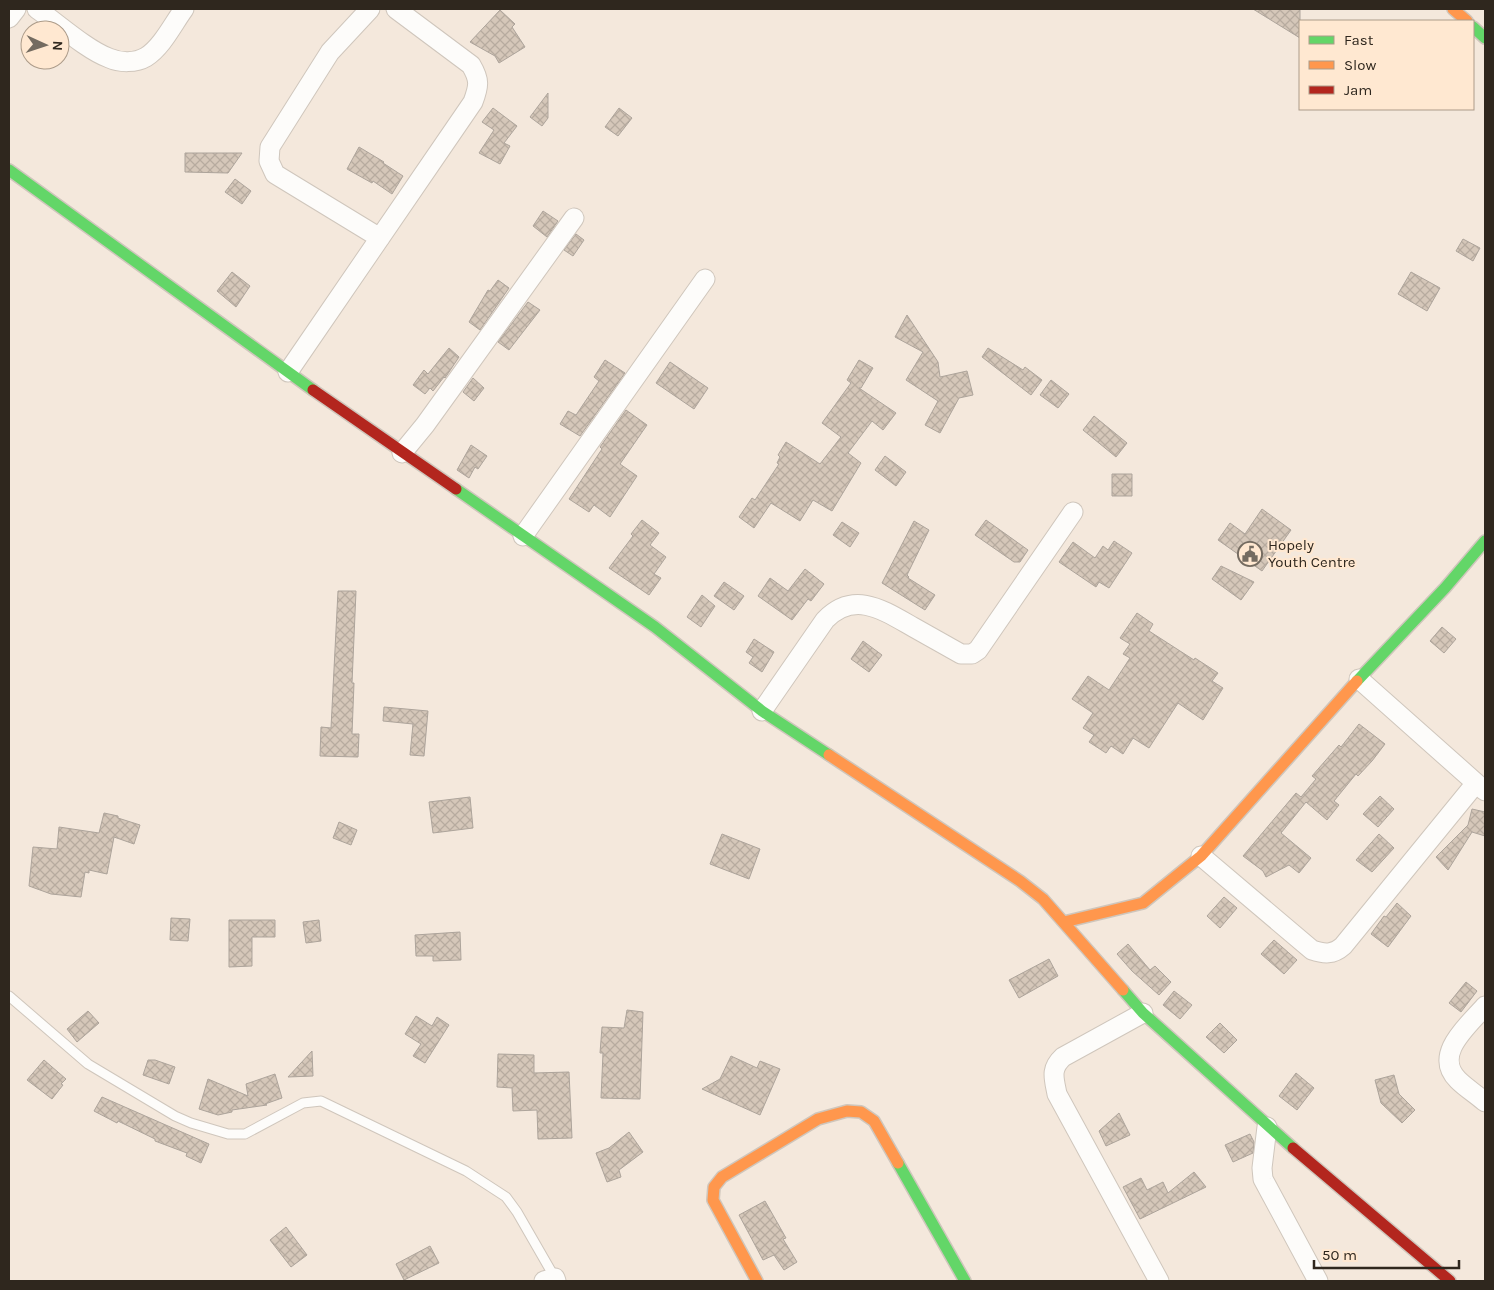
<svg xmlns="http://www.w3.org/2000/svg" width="1494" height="1290" font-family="Karla,sans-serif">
  <defs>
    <pattern id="building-cross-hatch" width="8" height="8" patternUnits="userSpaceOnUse" patternTransform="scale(1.25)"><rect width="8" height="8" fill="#d5c7b9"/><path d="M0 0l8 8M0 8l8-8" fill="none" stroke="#b7ab9f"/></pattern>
  </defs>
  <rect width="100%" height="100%" fill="#f4e8dc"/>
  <path fill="url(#building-cross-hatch)" stroke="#ada49b" d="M1253 9H1300V38Z
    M500 10 515 24 512 27 525 47 499 63 495 56 470 42Z
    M548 93V118L542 126 530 117Z
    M493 108 517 126 504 143 510 146 500 164 479 153 494 130 482 122Z
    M619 108 632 118 618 136 605 127Z
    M359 147 384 162 383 163 403 176 392 194 373 181 372 183 347 169Z
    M185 153H242L228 173 185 172Z
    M235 179 251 191 242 204 225 192Z
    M543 211 558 221 547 237 533 226Z
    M576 234 584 240 573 256 564 250Z
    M1463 239 1480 248 1473 261 1456 251Z
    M232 272 250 286 236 307 217 291Z
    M1411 272 1440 288 1427 311 1398 294Z
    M498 280 509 288 480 330 469 322 488 290 490 291Z
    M528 302 540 310 509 350 498 342Z
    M907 315 938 362 940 377 967 371 973 395 959 398 940 433 925 425 938 401 906 380 923 352 895 337Z
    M449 348 459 357 445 378 444 377 433 391 430 388 425 394 413 385 424 370 428 374Z
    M988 348 1023 370 1025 367 1042 380 1031 395 982 357Z
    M605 360 625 373 580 436 560 424 568 411 576 415 599 381 594 377Z
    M859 360 873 368 861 388H859L896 413 883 430 872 421 848 453 861 463 832 511 813 500 800 521 771 503 754 528 739 517 752 498 755 500 779 464 777 463 780 457 778 455 786 442 820 464 841 437 822 423 851 383 847 380Z
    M670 362 708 388 694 409 656 383Z
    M473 378 484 388 474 401 463 392Z
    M1051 380 1069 394 1058 408 1040 395Z
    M626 410 647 425 620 464 637 476 610 517 594 505 589 512 569 499 602 449 600 447Z
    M1094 416 1127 443 1116 457 1083 430Z
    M471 445 487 456 478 469 475 467 469 478 457 470Z
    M885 456 906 472 896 486 875 470Z
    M1112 474H1132V496H1112Z
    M1262 509 1291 530 1262 571 1218 540 1230 523 1245 534Z
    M642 520 659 533 650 545 666 557 654 574 661 578 649 595 609 568 633 536 631 534Z
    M986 520 1028 550 1020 562H1014L975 535Z
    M914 521 929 530 907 575 909 577 908 578 935 595 925 610 882 583Z
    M842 522 859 533 850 547 833 535Z
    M1114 541 1132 553 1109 588 1099 582 1096 587 1059 562 1073 542 1095 558 1103 546 1108 550Z
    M1221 566 1254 582 1241 600 1212 579Z
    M805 569 824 584 811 601 808 599 792 620 758 596 770 578 788 591Z
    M724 582 744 596 734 610 714 596Z
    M338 591H356L352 683H354L352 734H359L358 757 320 756 321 727 331 728Z
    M702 595 715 606 701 627 687 617Z
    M1137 613 1153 624 1149 631 1194 660 1195 658 1218 673 1212 681 1223 688 1203 720 1178 703 1149 748 1133 738 1123 754 1111 746 1106 753 1089 742 1094 735 1083 728 1093 713 1072 699 1088 676 1109 690 1130 658 1123 654 1130 644 1120 638Z
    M1442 627 1456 639 1444 653 1430 641Z
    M754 639 774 652 762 672 749 663 753 657 746 652Z
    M863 641 882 655 869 672 851 659Z
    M384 707 428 711 424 756 410 755 413 724 383 721Z
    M1359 724 1385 744 1372 761 1358 776 1356 774 1334 801 1339 805 1327 820 1306 802 1281 833 1311 858 1299 873 1289 865 1266 877 1263 871 1243 856 1296 793 1301 797 1316 779 1312 776 1339 745 1341 747Z
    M1380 796 1394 809 1378 827 1363 814Z
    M470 797 473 828 433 833 429 802Z
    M1472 809 1485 812V836L1472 832 1448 870 1436 857 1468 825Z
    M104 813 118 816V818L140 825 134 844 114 837 107 874 89 870V873L85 872 81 897 51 894 29 886 33 847 57 849 59 827 99 833Z
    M339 822 357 830 351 845 333 838Z
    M722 834 760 849 749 879 710 864Z
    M1379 834 1394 848 1372 872 1356 860Z
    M1224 897 1237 908 1220 928 1207 916Z
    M1397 903 1411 916 1388 947 1371 934 1384 916 1386 917Z
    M171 918 190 919 188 941 170 940Z
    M229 920H275V937H252V966L229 967Z
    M319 920 321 941 306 943 303 922Z
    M460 932 461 960 433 961V956H416L415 935Z
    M1274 940 1297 960 1284 974 1261 954Z
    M1128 944 1150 970 1155 966 1171 982 1159 995 1132 971 1117 954Z
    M1049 959 1058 976 1019 998 1009 980Z
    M1466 982 1477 991 1461 1012 1449 1003Z
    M1174 991 1192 1005 1180 1019 1163 1005Z
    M627 1010 643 1012 640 1099 601 1098 603 1053H600L602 1027 624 1028Z
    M88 1011 99 1023 77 1042 67 1029Z
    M416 1016 432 1026 437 1017 449 1025 425 1063 413 1056 421 1044 405 1034Z
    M1220 1023 1237 1040 1224 1053 1206 1037Z
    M312 1051 313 1076 288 1077Z
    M498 1054 534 1055V1073L569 1072 572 1138 538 1139 537 1110 513 1111 512 1088 497 1087Z
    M731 1056 757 1068 760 1061 780 1069 760 1115 702 1089 720 1079Z
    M44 1060 66 1079 61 1084 63 1085 52 1099 27 1080Z
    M148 1060H155L175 1067 169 1084 143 1075Z
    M1296 1073 1314 1088 1297 1110 1279 1096Z
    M275 1074 282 1098 265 1104 267 1105 232 1110V1112L218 1115 199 1109 208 1079 248 1096 246 1084Z
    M1394 1075 1399 1094 1415 1110 1402 1123 1381 1103 1375 1080Z
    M102 1097 209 1144 201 1163 186 1156 187 1153 155 1141V1139L118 1121 117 1123 94 1111Z
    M1119 1113 1130 1135 1106 1146 1099 1131Z
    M629 1132 643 1152 619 1170 621 1177 607 1182 596 1153 609 1148Z
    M1250 1134 1254 1142 1253 1153 1233 1162 1225 1145Z
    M1194 1172 1206 1187 1140 1219 1123 1187 1141 1178 1147 1190 1163 1182 1168 1193Z
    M765 1201 786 1238 783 1239 797 1262 784 1270 774 1255 763 1260 739 1215Z
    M286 1227 307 1255 291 1267 270 1240Z
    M430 1246 439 1263 404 1280 396 1264Z"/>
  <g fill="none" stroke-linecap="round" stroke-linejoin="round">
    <defs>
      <path id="lane" d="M9 996 88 1064 175 1116 191 1123 228 1134H245L303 1103 321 1101 466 1171 506 1197 517 1212 555 1278"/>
      <path id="street" d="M37 9C57 23 87 50 109 58 120 63 136 63 146 57 162 47 173 24 184 9
        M370 9 330 52 270 147 269 161 275 174 380 238
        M9 18 16 9
        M288 372 473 102C479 86 480 80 471 65L396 9
        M402 453 425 425 574 218
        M523 536 705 279
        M1359 679 1485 791
        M762 711 825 620C854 590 883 610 913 627 929 636 945 645 961 654H972L978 650 1073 512
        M1201 856 1312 950C1324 954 1333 955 1343 946L1476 783
        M1485 1006C1469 1025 1432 1054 1458 1080 1466 1088 1476 1094 1485 1102
        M1143 1013 1063 1057C1050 1069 1054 1078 1057 1094L1159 1281
        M1267 1127 1262 1168 1263 1179 1318 1281
        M544 1281 555 1278 556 1281"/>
      <path id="fast" d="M1473 27 1485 38
        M9 170 313 390
        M456 489 655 627 762 711 829 755
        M1357 681 1445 588 1485 541
        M1123 990 1143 1013 1293 1148
        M898 1163 965 1281"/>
      <path id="slow" d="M1453 9 1467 21
        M829 755 1020 881 1043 899 1123 990
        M1064 922 1143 903 1201 856 1357 681
        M757 1281 713 1200 714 1187 722 1177 818 1119 847 1111 861 1112 874 1121 898 1163"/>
      <path id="jam" d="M313 390 456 489
        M1293 1148 1450 1281"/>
    </defs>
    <use href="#lane" stroke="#cfc6bc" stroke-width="11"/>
    <use href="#street" stroke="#cfc6bc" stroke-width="21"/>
    <use href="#fast" stroke="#cfc6bc" stroke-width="14"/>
    <use href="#slow" stroke="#cfc6bc" stroke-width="14"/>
    <use href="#jam" stroke="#cfc6bc" stroke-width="14"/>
    <use href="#lane" stroke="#fdfcfa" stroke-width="9"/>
    <use href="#street" stroke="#fdfcfa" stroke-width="19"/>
    <use href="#fast" stroke="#63d668" stroke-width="11"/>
    <use href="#slow" stroke="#ff974d" stroke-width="11"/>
    <use href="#jam" stroke="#b3261e" stroke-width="11"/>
  </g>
  <defs>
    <symbol id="civic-ring" viewBox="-11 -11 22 22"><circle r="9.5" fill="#ffe8d1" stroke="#746b60" stroke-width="1.5"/><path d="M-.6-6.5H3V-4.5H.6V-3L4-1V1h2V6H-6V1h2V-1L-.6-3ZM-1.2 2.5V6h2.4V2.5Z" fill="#746b60"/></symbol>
  </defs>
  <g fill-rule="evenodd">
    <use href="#civic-ring" x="1236" y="540" width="28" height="28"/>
  </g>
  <g text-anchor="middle" stroke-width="4" stroke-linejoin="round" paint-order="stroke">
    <g font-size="15" fill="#2f271e" stroke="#ffe8d1" text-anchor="start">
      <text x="1268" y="550">Hopely<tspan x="1268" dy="17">Youth Centre</tspan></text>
    </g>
  </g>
  <rect width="1494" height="1290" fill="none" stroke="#2f271e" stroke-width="20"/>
  <rect x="1299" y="20" width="175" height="90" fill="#ffe8d1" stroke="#ac9b89"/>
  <rect x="1309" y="36" width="25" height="8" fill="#63d668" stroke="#ac9b89"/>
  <text x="1344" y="45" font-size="15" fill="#2f271e">Fast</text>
  <rect x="1309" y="61" width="25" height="8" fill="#ff974d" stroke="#ac9b89"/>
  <text x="1344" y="70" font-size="15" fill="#2f271e">Slow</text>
  <rect x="1309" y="86" width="25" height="8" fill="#b3261e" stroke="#ac9b89"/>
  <text x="1344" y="95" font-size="15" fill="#2f271e">Jam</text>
  <g transform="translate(45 45) rotate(93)"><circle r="24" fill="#ffe8d1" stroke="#ac9b89"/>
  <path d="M0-4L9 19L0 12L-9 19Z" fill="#746b60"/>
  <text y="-8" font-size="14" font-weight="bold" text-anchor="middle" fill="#2f271e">N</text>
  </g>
  <path d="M1314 1260v8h145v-8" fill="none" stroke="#2f271e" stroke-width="2.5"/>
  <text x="1322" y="1260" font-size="15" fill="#2f271e" stroke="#ffe8d1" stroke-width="4" paint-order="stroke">50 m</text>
</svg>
